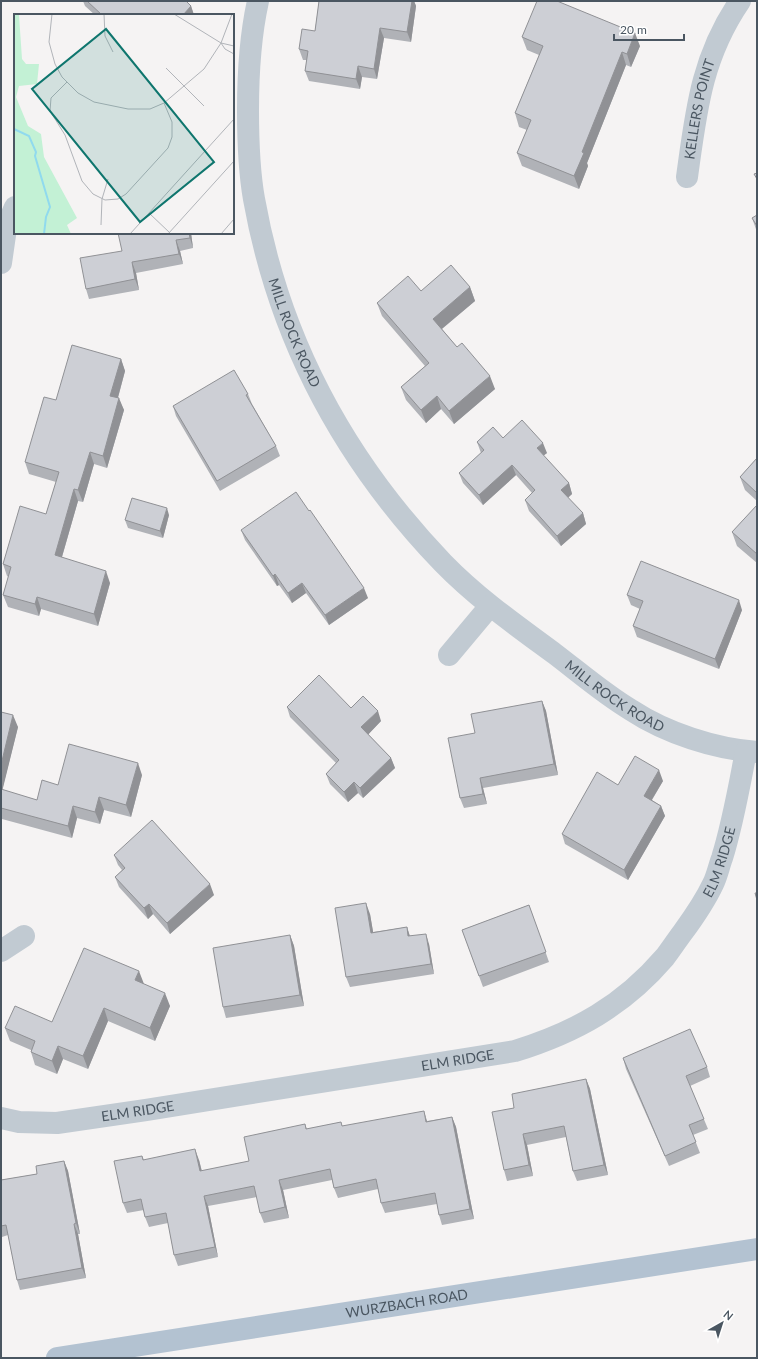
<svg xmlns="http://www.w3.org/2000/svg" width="758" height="1359" font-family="Lato,sans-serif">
  <rect width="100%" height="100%" fill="#f5f3f3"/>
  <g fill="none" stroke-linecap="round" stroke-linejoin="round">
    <g stroke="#c1cad2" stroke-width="22">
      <path id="s1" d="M258 1C250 37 248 73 248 110 248 138 249 171 254 199 279 339 345 461 443 563 477 598 517 626 555 654 580 673 604 694 631 710 666 733 715 749 757 752"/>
      <path id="s2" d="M687 177C696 112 701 58 740 1"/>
      <path d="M1 263 6 228 15 207"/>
      <path d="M449 655 490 606"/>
      <path d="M1 951 24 936"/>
      <path id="s3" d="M1 1118 19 1122 57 1123 146 1110 515 1051C576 1032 623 1006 665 957 671 949 677 940 683 932 694 917 705 901 713 884 717 876 719 866 722 858 733 823 739 787 746 751"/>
    </g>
    <path stroke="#b3c2d1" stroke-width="22" id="s4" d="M57 1358 757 1249"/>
  </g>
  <path fill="#b0b2b7" d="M83 1H186L191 6 194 15H95L85 6Z
    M319 1H414L416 6 411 42 384 38 377 79 362 77 360 89 309 81 305 71 307 60H303L299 49 315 31Z
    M522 37 640 46 631 67 626 65 587 163 588 166 579 189 522 166 517 153 527 130 519 127 515 113 539 55 527 50Z
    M757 215V232L752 218Z
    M191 233 193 248 180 251 183 264 136 273 139 290 89 299 86 289 122 251Z
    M470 287 475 301 442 329 457 347 495 389 454 424 441 409 426 423 406 400 401 387 425 366 382 316 377 303 421 291Z
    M121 359 125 371 118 398 124 410 107 468 94 464 83 502 78 501 62 557 110 583 98 626 41 609 39 616 8 607 3 595 9 577 7 576 3 564 46 514 56 482 29 474 25 462 56 400Z
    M248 394 252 404 276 446 280 456 220 491 176 416 173 406Z
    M503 438 547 453 543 456 569 483 572 494 568 498 583 513 586 524 561 546 529 511 525 500 532 493 516 475 483 505 463 483 459 473 481 453 477 442Z
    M757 458V501L745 490 740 477Z
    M757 505V563L737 546 732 532Z
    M169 515 163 538 128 528 125 520Z
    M241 530 368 598 329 625 306 593 292 603 279 585 277 586 245 540Z
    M627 595 742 610 719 669 637 637 633 626 640 609 631 605Z
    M542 701 546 711 558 775 483 788 487 804 464 808 460 798 475 733Z
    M287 707 351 708 381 721 368 734 391 758 395 768 363 798 358 793 348 802 330 784 326 774 336 763 290 717Z
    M1 712 18 727 2 790 37 800 58 785 142 775 131 817 104 810 100 824 77 818 72 838 2 819 1 821Z
    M663 781 652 800 661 806 665 816 628 880 565 844 562 834 618 785Z
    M114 855 214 895 170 934 153 914 148 919 119 887 115 877 122 870 118 865Z
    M529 905 549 962 483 987 462 930Z
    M370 914 373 932 407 927 410 936 429 944 434 974 350 987 346 977Z
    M290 935 294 946 304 1006 226 1018 223 1007Z
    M144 984 170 1006 155 1041 108 1021 88 1069 63 1059 57 1074 35 1065 31 1052V1050L10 1041 5 1028 52 1022Z
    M623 1058 707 1067 710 1077 690 1086 708 1129 693 1135 700 1153 669 1166 626 1069Z
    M586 1079 590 1089 608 1175 577 1181 573 1171 566 1137 527 1145 533 1176 507 1181 504 1170 514 1108Z
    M452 1117 456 1127 474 1219 442 1225 439 1215 437 1204 385 1213 381 1203 378 1189 338 1198 334 1188 332 1180 283 1190 289 1218 264 1223 260 1213 257 1197 208 1206 218 1257 178 1266 174 1255 168 1223 149 1227 145 1217 144 1210 127 1213 123 1203 142 1156 144 1160H199L202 1171 249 1161 305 1124 307 1129 341 1122 342 1126 427 1121Z
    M64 1161 68 1171 80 1234H78L86 1278 20 1290 17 1280 8 1235 2 1237 1 1235V1180L37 1174Z"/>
  <path fill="#909195" d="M412 1H414L416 6 411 42 407 32Z
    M191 6 194 15H183Z
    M380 28 384 38 377 79 374 69Z
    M635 33 640 46 631 67 627 54Z
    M622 52 626 65 587 163 588 166 579 189 574 176 582 152Z
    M358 66 362 77 360 89 356 79Z
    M189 233H191L193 248 190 238Z
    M176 240 180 251 183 264 179 254Z
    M132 262 136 273 139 290 135 279Z
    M470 287 475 301 438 332 433 319Z
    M121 359 125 371 115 408 110 396Z
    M490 376 495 389 454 424 449 411Z
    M437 396 441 409 426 423 421 410Z
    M119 398 124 410 107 468 103 456Z
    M543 443 547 453 540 458 537 448Z
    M90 452 94 464 83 502 78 490Z
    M512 465 516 475 483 505 479 495Z
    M569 483 572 494 565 500 561 490Z
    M74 489 78 501 59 567 55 555Z
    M167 508 169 515 163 538 160 531Z
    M583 513 586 524 561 546 557 536Z
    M106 571 110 583 98 626 94 614Z
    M275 574 279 585 277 586 273 576Z
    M302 583 306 593 292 603 288 593Z
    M364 588 368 598 329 625 325 615Z
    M37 597 41 609 39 616 35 604Z
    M739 600 742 610 719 669 715 659Z
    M542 701 546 711 558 775 554 764Z
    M378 711 381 721 365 738 361 727Z
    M13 715 18 727 1 796V765Z
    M391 758 395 768 363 798 360 788Z
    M138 763 142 775 131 817 126 805Z
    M659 770 663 781 648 806 644 796Z
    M480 778 483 788 487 804 483 794Z
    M354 782 358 793 348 802 344 792Z
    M99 797 104 810 100 824 95 812Z
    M73 806 77 818 72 838 68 826Z
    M661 806 665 816 628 880 624 870Z
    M210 884 214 895 170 934 167 923Z
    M366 903 370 914 375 943 371 933Z
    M149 904 153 914 148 919 144 908Z
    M407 927 410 937 408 936Z
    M426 934 429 944 434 974 431 964Z
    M290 935 294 946 304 1006 300 995Z
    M139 971 144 984 140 993 135 980Z
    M165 993 170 1006 155 1041 150 1028Z
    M104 1008 108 1021 88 1069 83 1056Z
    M58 1046 63 1059 57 1074 52 1061Z
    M586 1079 590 1089 608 1175 604 1165Z
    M424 1111 427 1121 426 1122Z
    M452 1117 456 1127 474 1219 470 1209Z
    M523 1134 527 1145 533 1176 529 1165Z
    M195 1149 199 1160 204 1181 200 1171Z
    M64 1161 68 1171 80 1234 76 1223Z
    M279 1180 283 1190 289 1218 285 1207Z
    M204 1196 208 1206 218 1257 215 1247Z
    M74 1224 78 1234 86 1278 82 1268Z"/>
  <path fill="#cdcfd5" stroke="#909195" d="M87 1H186L191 6 183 15H102Z
    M319 1H412L407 32 380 28 374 69 358 66 356 79 305 71 308 51 299 49 302 29 315 31Z
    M537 1H557L635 33 627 54 622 52 582 152 584 153 574 176 517 153 531 120 515 113 543 46 522 37Z
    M757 173V179L754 174Z
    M757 215V226L752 218Z
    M118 233H189L190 238 176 240 179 254 132 262 135 279 86 289 80 258 122 251Z
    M451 265 470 287 433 319 457 347 462 343 490 376 449 411 437 396 421 410 401 387 429 363 377 303 408 276 421 291Z
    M72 345 121 359 110 396 119 398 103 456 90 452 78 490 74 489 55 555 106 571 94 614 37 597 35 604 3 595 11 567 3 564 20 506 46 514 59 472 25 462 44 397 56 400Z
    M234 370 248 394 246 395 276 446 217 481 173 406Z
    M522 420 543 443 537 448 569 483 561 490 583 513 557 536 525 500 535 490 512 465 479 495 459 473 484 450 477 442 493 427 503 438Z
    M757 458V493L740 477Z
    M296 492 309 511 310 510 364 588 325 615 302 583 288 593 275 574 273 576 241 530Z
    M132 498 167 508 160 531 125 520Z
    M757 505V554L732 532Z
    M641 561 739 600 715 659 633 626 643 601 627 595Z
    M319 675 351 708 363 696 378 711 361 727 391 758 360 788 354 782 344 792 326 774 339 760 287 707Z
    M542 701 554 764 480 778 483 794 460 798 448 738 475 733 471 714Z
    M1 712 13 715 1 765Z
    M69 744 138 763 126 805 99 797 95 812 73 806 68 826 1 808V789L37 800 42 780 58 785Z
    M635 756 659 770 644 796 661 806 624 870 562 834 597 772 618 785Z
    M152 820 210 884 167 923 149 904 144 908 115 877 125 868 114 855Z
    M755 893H757V900Z
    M366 903 371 933 407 927 408 936 426 934 431 964 346 977 335 908Z
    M529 905 546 952 479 976 462 930Z
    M290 935 300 995 223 1007 213 948Z
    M84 948 139 971 135 980 165 993 150 1028 104 1008 83 1056 58 1046 52 1061 31 1052 35 1041 5 1028 15 1006 52 1022Z
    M690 1029 707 1067 686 1076 704 1119 689 1125 696 1142 665 1156 623 1058Z
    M586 1079 604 1165 573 1171 564 1126 523 1134 529 1165 504 1170 492 1112 514 1108 512 1094Z
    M424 1111 426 1122 452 1117 470 1209 439 1215 435 1193 381 1203 376 1179 334 1188 330 1169 279 1180 285 1207 260 1213 254 1186 204 1196 215 1247 174 1255 166 1213 145 1217 141 1199 123 1203 114 1161 142 1156 143 1160 195 1149 200 1171 249 1161 244 1137 305 1124 306 1129 341 1122 342 1126Z
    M64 1161 76 1223 74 1224 82 1268 17 1280 6 1225 1 1226V1180L37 1174 36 1166Z"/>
  <g text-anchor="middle" stroke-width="3.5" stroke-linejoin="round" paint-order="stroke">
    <g font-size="14" fill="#4a5661" stroke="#fff">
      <text dy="5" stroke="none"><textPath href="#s2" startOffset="69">KELLERS POINT</textPath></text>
      <text dy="5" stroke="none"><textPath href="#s1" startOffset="339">MILL ROCK ROAD</textPath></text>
      <text dy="5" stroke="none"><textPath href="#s1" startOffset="833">MILL ROCK ROAD</textPath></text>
      <text dy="5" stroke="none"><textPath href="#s3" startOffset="810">ELM RIDGE</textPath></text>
      <text dy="5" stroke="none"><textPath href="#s3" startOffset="462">ELM RIDGE</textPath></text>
      <text dy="5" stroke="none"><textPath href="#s3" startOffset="138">ELM RIDGE</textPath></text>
      <text dy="5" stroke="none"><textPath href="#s4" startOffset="354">WURZBACH ROAD</textPath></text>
    </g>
  </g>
  <g transform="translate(14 14)">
    <rect width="220" height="220" fill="#f5f3f3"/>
    <path d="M0 0 5 1 8 45 12 50H25L23 70 5 72 2 83 14 112 27 120 30 143 63 204 53 211 57 220H0Z" fill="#c3f1d5"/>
    <path fill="none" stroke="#90daee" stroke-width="2" d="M0 115 15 122 22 138 21 142 36 193 32 203 30 220"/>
    <path fill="none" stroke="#b1b4b9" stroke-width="1" d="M38 0 35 28 41 50 48 63 64 79 80 88 114 95H136L150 89 190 55 207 29 218 0M90 0 91 22 99 38M160 0 207 29 220 32M207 29 211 35 220 40M152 54 190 92M53 68 37 84 36 97 51 121 68 167 79 180 91 186 104 185 112 180 154 134 158 123V108L150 89M135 199 156 219M87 211 88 185 94 165M116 220 220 105M154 220 220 147M207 220 220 205"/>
    <path fill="#0f766e" fill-opacity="0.15" stroke="#0f766e" stroke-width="2" d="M92 15 200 148 126 208 18 75Z"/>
    <rect width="220" height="220" fill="none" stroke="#4a5661" stroke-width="2"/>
  </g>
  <rect width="758" height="1359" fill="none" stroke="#4a5661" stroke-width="4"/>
  <g transform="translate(722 1323) rotate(39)" stroke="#ffffff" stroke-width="3" paint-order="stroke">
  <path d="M0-3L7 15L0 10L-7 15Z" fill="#4a5661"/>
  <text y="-6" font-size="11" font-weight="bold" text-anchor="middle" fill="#4a5661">N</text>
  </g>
  <path d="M614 34v6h70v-6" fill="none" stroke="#4a5661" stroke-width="2"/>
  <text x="620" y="34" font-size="12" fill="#4a5661" stroke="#ffffff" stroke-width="3" paint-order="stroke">20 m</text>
</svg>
